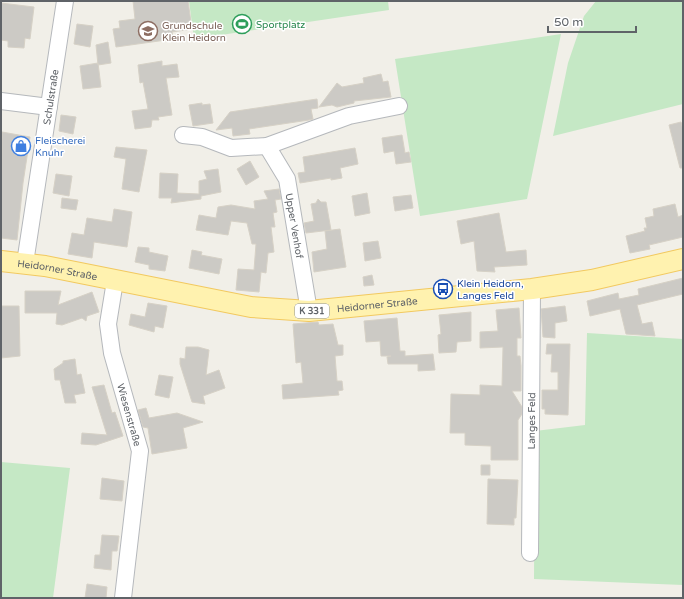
<svg xmlns="http://www.w3.org/2000/svg" width="684" height="599" font-family="'Varela Round',sans-serif">
  <rect width="100%" height="100%" fill="#f1efe8"/>
  <path fill="#c5e8c5" d="M189 1H388L389 10 194 39Z
    M596 1H683V104L553 136 568 63 584 16Z
    M561 34 527 199 420 216 395 59Z
    M587 333 683 339V585L534 579 535 431 585 425Z
    M1 462 70 468 53 598H1Z"/>
  <path fill="#cccac5" stroke="#d6d1c6" d="M133 1H188L192 29 172 32 173 38 166 40 116 47 113 29 120 28 119 21 135 19Z
    M1 3 34 7 30 39 25 38 24 48 8 47V41L1 40Z
    M77 24 93 26 90 47 74 44Z
    M108 42 111 63 98 65 96 45Z
    M162 61V66L177 64 179 77 166 78 172 115 158 117 159 120H152L151 127 135 129 132 111 148 109 143 82 140 83 138 65Z
    M98 63 101 87 83 89 80 66Z
    M381 74 383 82 388 81 391 97 354 101V103L337 107 332 105 319 107 337 83 342 87 364 83 363 78Z
    M317 99 318 108 311 109 313 119 309 120 249 129 250 134 233 136 232 128 216 130 230 112Z
    M202 103V105L210 104 213 123 193 126 189 105Z
    M61 115 76 117 73 134 59 131Z
    M681 122 683 130V168H680L669 125Z
    M2 132 30 137 23 183 17 240 1 238Z
    M402 135 405 153 409 152 411 162 396 164 394 151 384 153 382 138Z
    M116 147 147 150 139 192 122 189 126 159 114 157Z
    M355 148 358 164 340 168 342 178 331 180V178L300 183 298 173 305 172 303 157Z
    M250 161 259 177 246 185 237 169Z
    M218 169 221 192 201 196V199L171 203 172 198H159L160 173 178 174 177 193 199 194V181L207 179 204 171Z
    M56 174 72 176 69 196 53 193Z
    M279 189 281 199 275 200 277 212 273 213 275 227H271L274 252 268 253 266 273 261 272 259 292 236 290 238 269 254 270 256 244H252L247 223 231 221 228 235 196 230 199 215 216 218 218 207 231 205 255 209 254 201 268 199 264 191Z
    M367 193 370 213 355 216 352 196Z
    M411 195 413 208 395 211 393 197Z
    M62 198 78 200 76 210 61 208Z
    M318 199 321 202H326L331 230 306 233 304 223 314 221 311 204 316 203Z
    M675 204 678 217 683 215V237L649 245 650 249 630 253 626 236 645 231 644 228H647L645 218 654 216 653 209Z
    M114 209 132 212 127 247 94 242 92 258 68 254 72 233 84 235 87 218 112 222Z
    M499 213 506 252 526 250 527 265 494 267 495 272 477 271 474 241 461 244 457 221Z
    M340 229 346 267 314 272 312 252 327 249 325 231Z
    M378 241 381 258 365 261 363 243Z
    M138 247 149 248V252L168 256 165 271 149 269V265L135 262Z
    M192 250 202 252 201 255 222 259 219 274 189 268Z
    M372 275 374 285 364 286 363 277Z
    M683 278V294L637 305 642 324 652 322 655 336 626 334 620 309 590 316 587 301 618 293 619 299 639 295 638 289Z
    M25 291H61L58 305 92 292 99 312 87 316 86 321 82 318 62 325 56 324 57 313H25Z
    M148 303 167 306 163 328 155 326 154 332 129 325 131 314 145 317Z
    M1 306H19L20 356 1 358Z
    M565 306 567 321 555 323V338L543 337 541 309Z
    M519 308 521 338H517V356H520L521 366V391H512L522 407V414L518 420V460H491V446L465 445V433H450L451 394 480 395V385L502 386 503 347 480 348V332L498 331 496 310Z
    M471 312V341L457 342 456 352 439 353 438 335 441 334 439 315Z
    M397 318 400 351H405V356L433 354 435 370 418 371V364H388L387 357 391 356H381L380 341 366 342 364 321Z
    M318 322 319 325 333 324 338 345H343V355L335 356 337 381H342L343 390 338 391 339 395 283 399 282 385 303 383 301 362 296 363 293 324Z
    M547 344H570L568 415 545 414V409H542V390H558V372H551L552 354H546Z
    M186 347H198L209 350 206 375 219 370 225 388 203 396 205 404 192 402 180 364V358L185 359Z
    M75 359 77 375 81 374 85 393 74 395 76 403H65L60 380H55L54 369 63 363V361Z
    M159 375 173 377 169 398 155 395Z
    M104 385 112 413 115 412 123 436 96 445 81 444 82 433 107 435 92 387Z
    M146 408 149 418 177 413 203 422 183 428 187 448 152 454 148 428 143 427 138 410Z
    M481 465H490V475H481Z
    M102 478 124 481 122 501 100 499Z
    M488 479 518 480 516 518H514V525L487 524Z
    M102 535 119 536 117 551H112L111 570 94 568 95 555H100Z
    M87 584 107 587 106 598H85Z"/>
  <g fill="none" stroke-linecap="round" stroke-linejoin="round">
    <defs>
      <g id="minor">
        <path d="M1 101 49 107"/>
        <path d="M183 135 202 137 231 148 267 146 349 116 399 106"/>
        <path id="s1" d="M267 146 287 179 309 311"/>
        <path id="s2" d="M25 263 65 1"/>
        <path id="s3" d="M115 281 108 324 112 353 140 451 123 598"/>
        <path id="s4" d="M530 553 532 289"/>
      </g>
      <g id="major">
        <path id="s5" d="M1 261 45 266 251 307 309 311 532 289 592 280 683 259"/>
      </g>
    </defs>
    <use href="#minor" stroke="#b5b8bc" stroke-width="18"/>
    <use href="#major" stroke="#f2c960" stroke-width="22"/>
    <use href="#minor" stroke="#fff" stroke-width="16"/>
    <use href="#major" stroke="#fff2af" stroke-width="20"/>
  </g>
  <defs>
    <symbol id="stadium-ring" viewBox="-11 -11 22 22"><circle r="9.5" fill="#fff" stroke="#2e9e5b" stroke-width="1.5"/><path d="M0-5a6.5 5 0 1 0 0 10a6.5 5 0 1 0 0-10ZM-3.5-1.8h7v3.6h-7Z" fill="#2e9e5b"/></symbol>
    <symbol id="school-ring" viewBox="-11 -11 22 22"><circle r="9.5" fill="#fff" stroke="#8d6e63" stroke-width="1.5"/><path d="M0-5L7-2L0 1L-7-2ZM-4 1L0 2.5L4 1V4Q0 6-4 4Z" fill="#8d6e63"/></symbol>
    <symbol id="shop-ring" viewBox="-11 -11 22 22"><circle r="9.5" fill="#fff" stroke="#3f7fe0" stroke-width="1.5"/><path d="M-5-2.5h2.3a2.7 3.5 0 0 1 5.4 0H5L5.5 6h-11ZM-1.5-2.5h3a1.5 2.3 0 0 0-3 0Z" fill="#3f7fe0"/></symbol>
    <symbol id="bus-ring" viewBox="-11 -11 22 22"><circle r="9.5" fill="#fff" stroke="#1a4fb4" stroke-width="1.5"/><path d="M-5-6H5V4H4V6H2V4H-2V6H-4V4H-5ZM-3.5-4V0h7V-4ZM-3.5 1.2v1.5H-2V1.2ZM2 1.2v1.5H3.5V1.2Z" fill="#1a4fb4"/></symbol>
  </defs>
  <g fill-rule="evenodd">
    <use href="#stadium-ring" x="231" y="13" width="22" height="22"/>
    <use href="#school-ring" x="137" y="20" width="22" height="22"/>
    <use href="#shop-ring" x="10" y="135" width="22" height="22"/>
    <use href="#bus-ring" x="432" y="278" width="22" height="22"/>
  </g>
  <g text-anchor="middle" stroke-width="3" stroke-linejoin="round" paint-order="stroke">
    <rect fill="#fff" stroke="#8f9295" stroke-width="1" x="295" y="304" width="34" height="14" rx="3"/>
    <g font-size="9" font-weight="bold" fill="#5f6368">
      <text x="312" y="314">K 331</text>
    </g>
    <g font-size="10" fill="#27864d" stroke="#fff" text-anchor="start">
      <text x="256" y="28">Sportplatz</text>
    </g>
    <g font-size="10" fill="#785e54" stroke="#fff" text-anchor="start">
      <text x="162" y="29">Grundschule<tspan x="162" dy="12">Klein Heidorn</tspan></text>
    </g>
    <g font-size="10" fill="#5f6368" stroke="#fff">
      <text dy="4" stroke="none"><textPath href="#s2" startOffset="168">Schulstraße</textPath></text>
      <text dy="4" stroke="none"><textPath href="#s1" startOffset="86">Upper Venhof</textPath></text>
      <text dy="4" stroke="none"><textPath href="#s5" startOffset="57">Heidorner Straße</textPath></text>
      <text dy="4" stroke="none"><textPath href="#s5" startOffset="381">Heidorner Straße</textPath></text>
      <text dy="4" stroke="none"><textPath href="#s3" startOffset="137">Wiesenstraße</textPath></text>
      <text dy="4" stroke="none"><textPath href="#s4" startOffset="132">Langes Feld</textPath></text>
    </g>
    <g font-size="10" fill="#366cbe" stroke="#fff" text-anchor="start">
      <text x="35" y="144">Fleischerei<tspan x="35" dy="12">Knuhr</tspan></text>
    </g>
    <g font-size="10" fill="#164399" stroke="#fff" text-anchor="start">
      <text x="457" y="287">Klein Heidorn,<tspan x="457" dy="12">Langes Feld</tspan></text>
    </g>
  </g>
  <rect width="684" height="599" fill="none" stroke="#5f6368" stroke-width="4"/>
  <path d="M548 26v6h88v-6" fill="none" stroke="#5f6368" stroke-width="2"/>
  <text x="554" y="26" font-size="12" fill="#5f6368" stroke="#ffffff" stroke-width="3" paint-order="stroke">50 m</text>
</svg>
